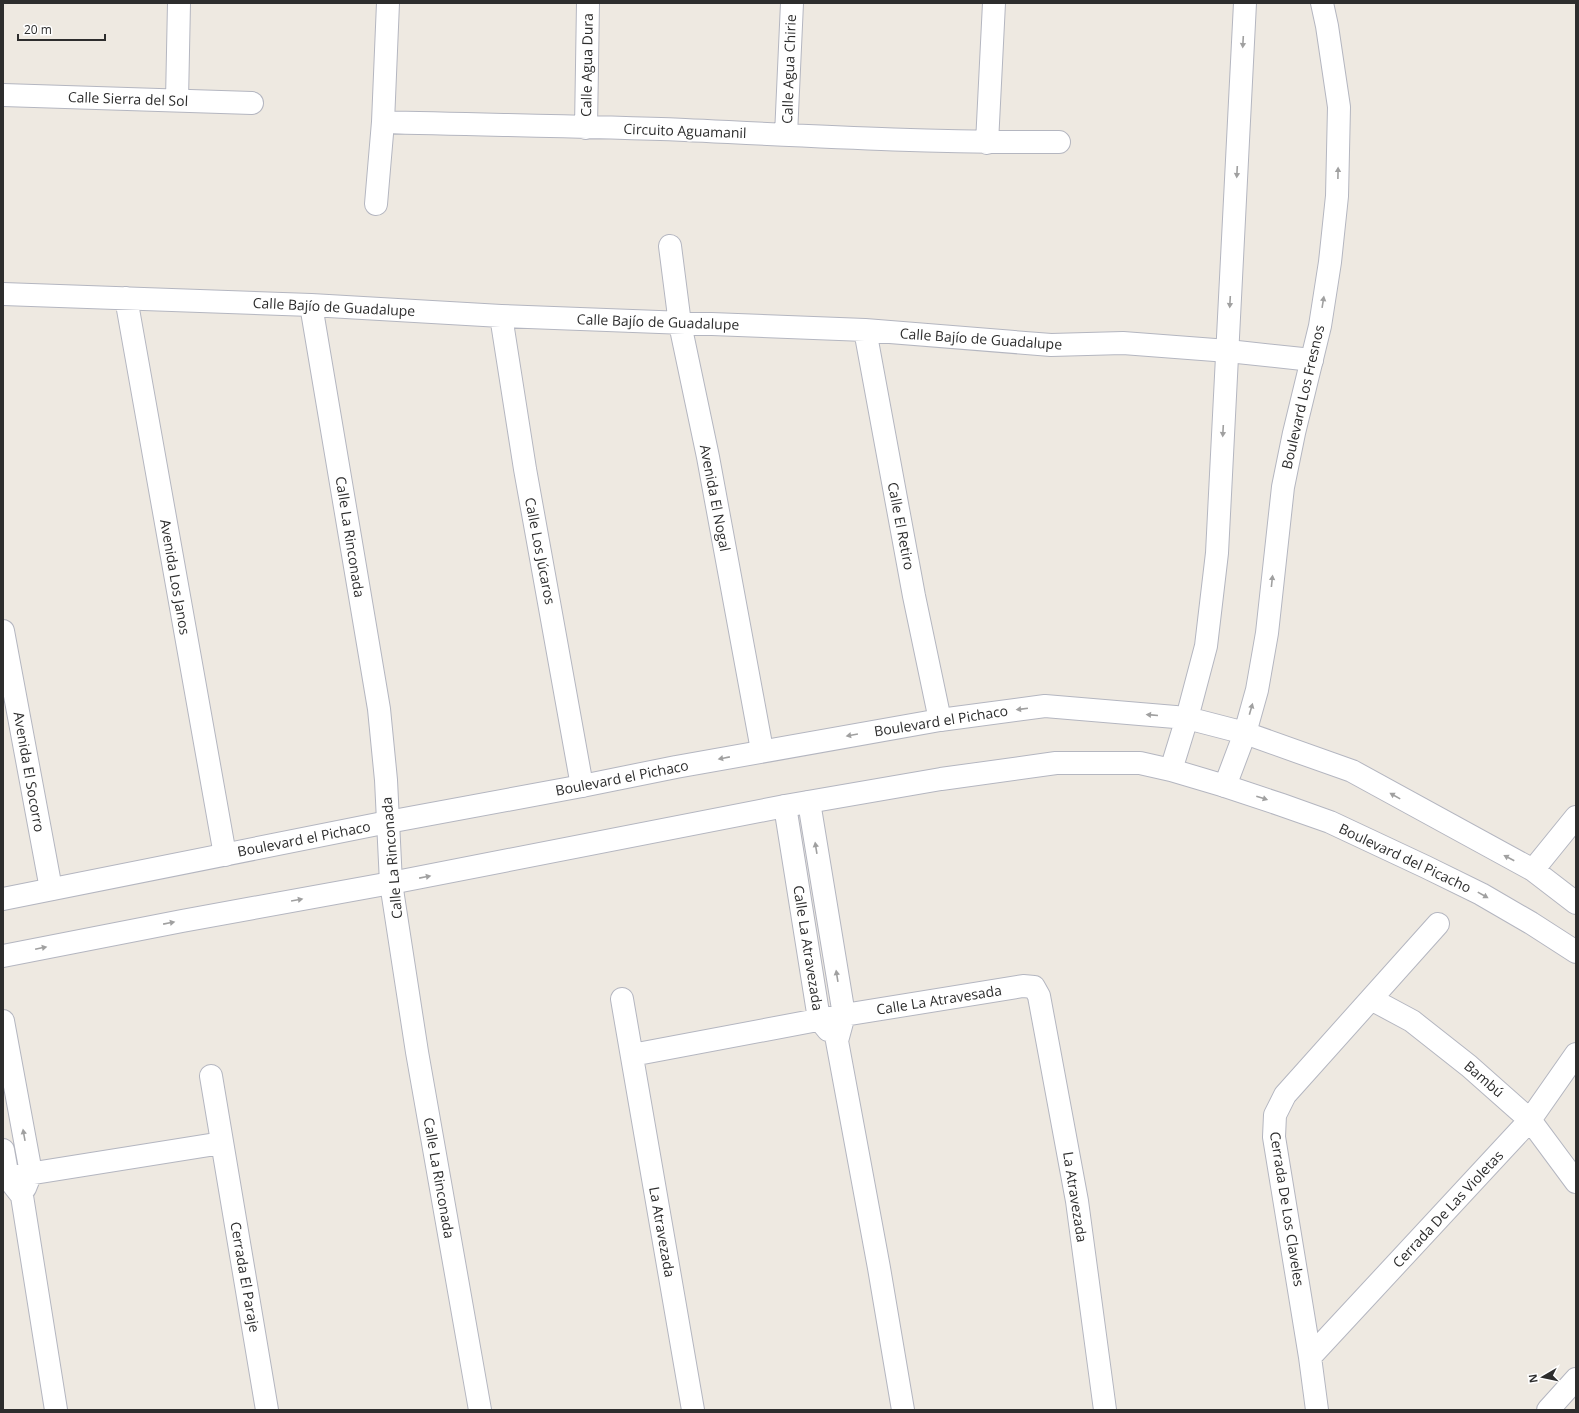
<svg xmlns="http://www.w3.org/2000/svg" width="1579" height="1413" font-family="'Open Sans',sans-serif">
  <rect width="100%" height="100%" fill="#eee9e1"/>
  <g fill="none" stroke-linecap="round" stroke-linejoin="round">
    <defs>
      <path id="minor" d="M3 95 252 103
        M177 100 179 3
        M383 122C484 125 585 126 685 130 810 136 934 143 1059 142
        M586 128 588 3
        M786 135 792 3
        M987 143 994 3
        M376 204 383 122 388 3
        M670 246 680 324 708 457 762 750
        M3 294 311 305 501 316 865 330 1051 345 1123 343 1228 351 1312 360
        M126 298 225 855
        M311 305 379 709 386 780 391 883 417 1052 480 1410
        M501 316 525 469 582 786
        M865 330 914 596 940 720
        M3 631 51 889
        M1245 733 1352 771 1533 870 1576 903
        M1225 786 1282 805 1330 822 1426 867 1481 894 1531 923 1576 952
        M809 802 844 1015 837 1041 879 1268 903 1410
        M785 806 819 1019 828 1030
        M1533 870 1576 817
        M622 999 693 1410
        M1371 999 1412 1021 1469 1066 1530 1120 1576 1182
        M3 1021 31 1173 25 1188
        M632 1055 844 1015 1023 986 1034 987 1039 996 1077 1201 1105 1410
        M211 1076 267 1410
        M3 1150 8 1178 22 1196 56 1410
        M3 1178 222 1143
        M1310 1357 1530 1120 1576 1054
        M1317 1410 1310 1357 1274 1137 1275 1115 1285 1095 1438 924
        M1548 1410 1576 1379"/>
      <path id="tertiary" d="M1171 770 1187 718 1206 646 1217 553 1245 3
        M3 899 388 822 582 786 676 767 940 720 1045 706 1187 718 1245 733
        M3 956 182 921 391 883 785 806 941 779 1056 763H1140L1171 770 1225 786 1245 733 1257 690 1267 633 1283 487 1294 433 1320 326 1330 262 1337 196 1339 107 1327 26 1322 3"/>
    </defs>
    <use href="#minor" stroke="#b4b6c0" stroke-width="24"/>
    <use href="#tertiary" stroke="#b4b6c0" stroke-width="24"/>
    <use href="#minor" stroke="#fff" stroke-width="22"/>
    <use href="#tertiary" stroke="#fff" stroke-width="22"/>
  </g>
  <defs><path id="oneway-solid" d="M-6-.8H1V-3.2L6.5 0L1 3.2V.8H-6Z"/></defs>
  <g fill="#a0a0a0">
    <use href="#oneway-solid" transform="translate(1243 42) rotate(93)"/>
    <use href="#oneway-solid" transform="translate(1237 172) rotate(93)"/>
    <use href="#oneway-solid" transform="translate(1338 173) rotate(-89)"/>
    <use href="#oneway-solid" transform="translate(1230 302) rotate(93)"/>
    <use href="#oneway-solid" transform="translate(1323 302) rotate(-81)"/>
    <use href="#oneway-solid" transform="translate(1223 431) rotate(93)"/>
    <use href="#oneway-solid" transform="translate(1272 581) rotate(-84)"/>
    <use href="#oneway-solid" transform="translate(1022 709) rotate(173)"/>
    <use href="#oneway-solid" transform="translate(1251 709) rotate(-74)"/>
    <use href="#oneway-solid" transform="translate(1152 715) rotate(-175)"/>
    <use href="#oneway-solid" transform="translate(852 735) rotate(170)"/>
    <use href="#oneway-solid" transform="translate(724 758) rotate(169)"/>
    <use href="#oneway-solid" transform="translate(1395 796) rotate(-151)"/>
    <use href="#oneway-solid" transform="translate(1262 798) rotate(18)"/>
    <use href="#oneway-solid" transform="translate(816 848) rotate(-99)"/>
    <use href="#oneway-solid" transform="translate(1509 858) rotate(-152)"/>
    <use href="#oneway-solid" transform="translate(425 877) rotate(-11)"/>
    <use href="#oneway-solid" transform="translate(1483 895) rotate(29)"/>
    <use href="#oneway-solid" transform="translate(297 900) rotate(-10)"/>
    <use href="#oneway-solid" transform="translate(169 923) rotate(-11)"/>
    <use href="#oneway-solid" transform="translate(41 948) rotate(-12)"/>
    <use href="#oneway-solid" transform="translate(837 976) rotate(-99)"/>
    <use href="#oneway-solid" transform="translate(24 1135) rotate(-100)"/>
  </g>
  <g text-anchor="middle" stroke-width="4" stroke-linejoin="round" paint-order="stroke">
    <g font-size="14" fill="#2d2d2d" stroke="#fff">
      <text transform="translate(587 65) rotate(-89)" y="5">Calle Agua Dura</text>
      <text transform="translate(789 69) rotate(-88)" y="5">Calle Agua Chirie</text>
      <text transform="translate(128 99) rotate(2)" y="5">Calle Sierra del Sol</text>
      <text transform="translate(685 131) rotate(2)" y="5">Circuito Aguamanil</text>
      <text transform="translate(334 307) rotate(3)" y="5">Calle Bajío de Guadalupe</text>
      <text transform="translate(658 322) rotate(2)" y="5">Calle Bajío de Guadalupe</text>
      <text transform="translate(981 339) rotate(4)" y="5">Calle Bajío de Guadalupe</text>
      <text transform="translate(1303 397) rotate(-77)" y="5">Boulevard Los Fresnos</text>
      <text transform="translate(715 498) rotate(79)" y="5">Avenida El Nogal</text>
      <text transform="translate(901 526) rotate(79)" y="5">Calle El Retiro</text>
      <text transform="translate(350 537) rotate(81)" y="5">Calle La Rinconada</text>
      <text transform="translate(540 551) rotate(79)" y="5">Calle Los Júcaros</text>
      <text transform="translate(175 577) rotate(80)" y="5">Avenida Los Janos</text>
      <text transform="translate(941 721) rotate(-9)" y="5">Boulevard el Pichaco</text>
      <text transform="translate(29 772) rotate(80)" y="5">Avenida El Socorro</text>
      <text transform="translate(622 778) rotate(-11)" y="5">Boulevard el Pichaco</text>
      <text transform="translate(304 839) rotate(-11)" y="5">Boulevard el Pichaco</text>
      <text transform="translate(392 858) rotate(-95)" y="5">Calle La Rinconada</text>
      <text transform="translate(1405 858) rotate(25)" y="5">Boulevard del Picacho</text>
      <text transform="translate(808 948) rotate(81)" y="5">Calle La Atravezada</text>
      <text transform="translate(939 1000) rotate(-9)" y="5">Calle La Atravesada</text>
      <text transform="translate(1484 1079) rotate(41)" y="5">Bambú</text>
      <text transform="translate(439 1178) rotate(80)" y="5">Calle La Rinconada</text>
      <text transform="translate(1075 1197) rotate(81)" y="5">La Atravezada</text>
      <text transform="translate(1287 1209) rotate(81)" y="5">Cerrada De Los Claveles</text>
      <text transform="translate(1448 1209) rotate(-47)" y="5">Cerrada De Las Violetas</text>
      <text transform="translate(662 1232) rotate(80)" y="5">La Atravezada</text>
      <text transform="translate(245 1277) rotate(80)" y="5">Cerrada El Paraje</text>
    </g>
  </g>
  <rect width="1579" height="1413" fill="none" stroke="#2d2d2d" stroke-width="8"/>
  <g transform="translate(1543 1377) rotate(261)" stroke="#ffffff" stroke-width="3" paint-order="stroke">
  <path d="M0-3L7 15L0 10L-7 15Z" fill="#2d2d2d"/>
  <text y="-6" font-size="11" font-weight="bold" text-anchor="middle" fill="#2d2d2d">N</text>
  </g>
  <path d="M18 34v6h87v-6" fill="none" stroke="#2d2d2d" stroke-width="2"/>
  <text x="24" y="34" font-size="12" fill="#2d2d2d" stroke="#ffffff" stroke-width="3" paint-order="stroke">20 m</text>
</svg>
